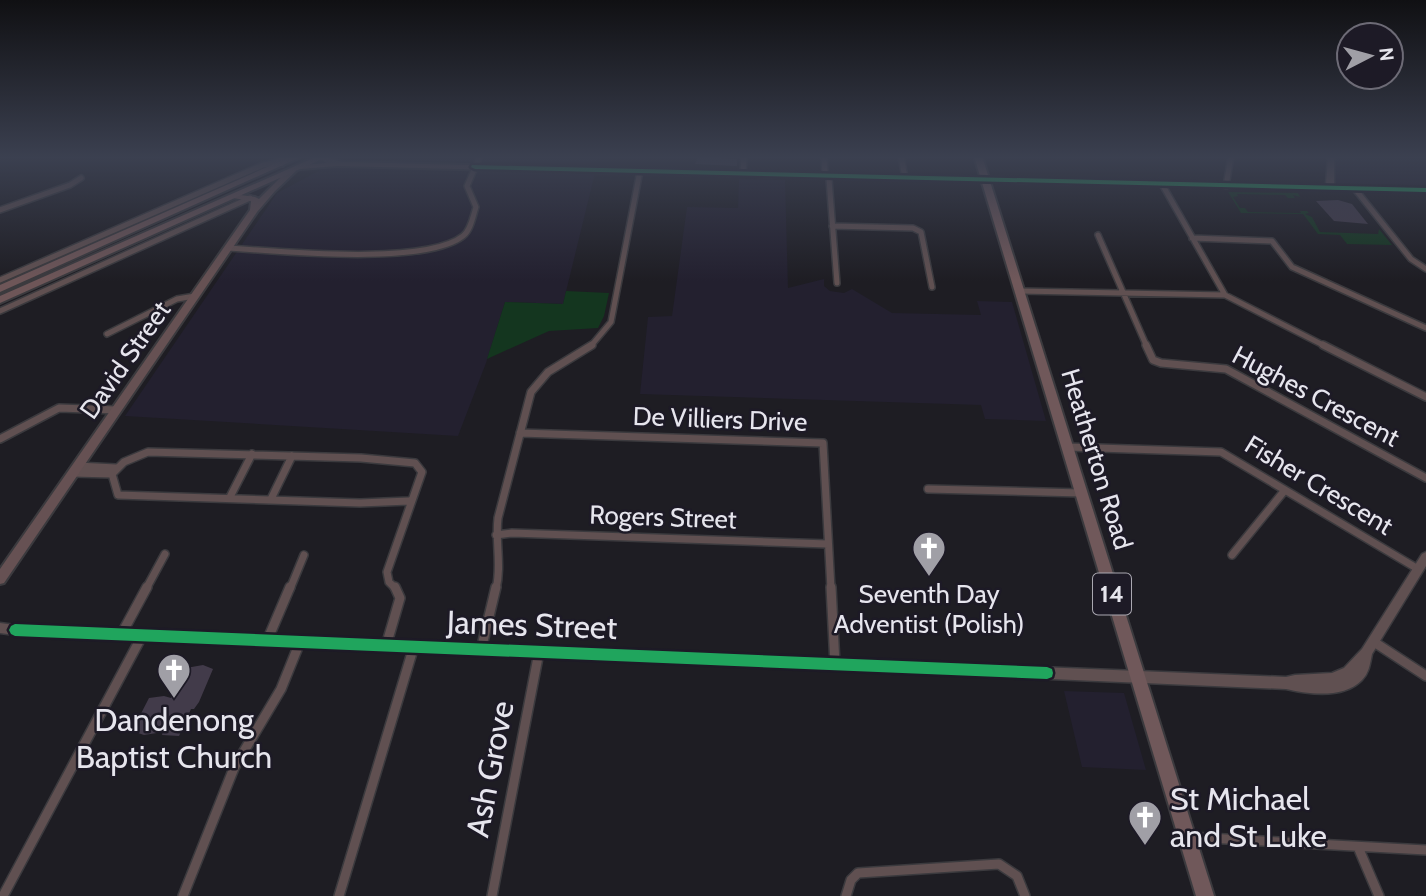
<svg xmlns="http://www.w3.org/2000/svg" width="1426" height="896" font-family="Cabin,sans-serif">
  <rect width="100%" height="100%" fill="#1e1d23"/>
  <path fill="#23202f" d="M360 156H604L589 164 401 160Z
    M1335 156H1426V185L1334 184Z
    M326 167 595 173 563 304 505 302 486 363 458 436 125 416 277 193Z
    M739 179 785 180 788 288 824 279V286L830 291 844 293 852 289 892 313 981 315 977 301 1012 302 1046 421 985 419 981 405 640 394 648 317 672 316 687 207 738 208Z
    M1064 691 1124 693 1146 770 1082 767Z"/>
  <path fill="#14361f" d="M1228 192 1298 193 1300 197 1293 195 1295 198H1288L1285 195 1237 194 1238 196 1233 197 1240 208H1245L1248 212 1301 213 1300 211H1307L1309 213 1305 214 1312 217 1320 232 1378 234 1379 229 1392 245 1347 244 1340 235 1318 234 1303 214 1241 213Z
    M566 291 609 293 604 316 598 328 549 331 487 359 505 302 563 304Z"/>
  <path fill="#423b4a" d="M698 157 737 159V166L695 164Z
    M1338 200 1352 204 1368 224 1334 221 1316 201Z
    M203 665 213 669 199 702 194 709H191L179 736 162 735 163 732 144 735 132 731 149 698 164 696 171 698 186 668Z"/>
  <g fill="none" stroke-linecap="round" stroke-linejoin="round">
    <defs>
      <path id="minor-far2" d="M824 156 825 173 829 179 837 283
        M901 156 905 178
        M743 173 744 156
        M1162 184 1225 295 1327 347
        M1226 186 1231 156
        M1355 189 1411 259 1426 269
        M0 210 70 185 81 178
        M832 226 913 228 921 232 932 287
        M1098 235 1147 347
        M1192 238 1272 241 1292 267 1426 328
        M228 248C278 251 425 266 463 236 471 230 473 216 476 207L467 186 480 156
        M0 280 263 165 277 162
        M1020 291 1225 295
        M0 311 250 198
        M107 334 177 299 195 296
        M590 347 611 322 640 171"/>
      <path id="minor-far1" d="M1146 345 1153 360 1161 363 1226 369 1426 478
        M1323 345 1426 397
        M520 433 823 443 831 589
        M0 439 59 408 116 410
        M1067 447 1221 452 1418 569
        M77 466 116 468
        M73 473 112 474
        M928 489 1081 493
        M230 497 252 454
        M271 499 292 456
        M496 535 512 533 828 544
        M1232 555 1285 490
        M146 589 165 554
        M290 589 304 555
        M396 589 389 582 387 572 422 472 415 463 361 458 148 452 124 462 112 474 118 495 360 503 409 501
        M496 589C502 566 495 542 498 518L531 392 548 372 592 345"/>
      <path id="minor" d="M831 587 835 664
        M121 635 147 587
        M267 641 290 587
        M1374 642 1426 676
        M386 646 400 598 395 587
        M481 650 496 587
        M1189 837 1426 850
        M1358 847 1379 896
        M3 896 142 636
        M183 896 234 768 281 689 300 642
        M339 896 414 646
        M492 896 539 652
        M846 896 851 880 858 873 999 864 1017 876 1025 896"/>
      <path id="tertiary" d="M1328 156H1334V184L1338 188 1334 190 1326 184Z
        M1426 552V566L1372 654C1370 664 1369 673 1362 680 1344 699 1308 694 1286 689L15 635 0 633V623L15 625 1286 677 1295 675 1332 673 1344 668 1362 649 1422 554Z"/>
      <path id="secondary" d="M280 156H289L282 162 284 164 283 166H280L273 162Z
        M319 156C328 156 335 161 344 162L1426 188V192L337 166 301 169 297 167 301 165 327 163 319 159Z
        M289 169 296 171 275 191 257 212 4 583 0 584V569L250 210 251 201 233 198V194L255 197 259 199Z"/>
      <path id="primary" d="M974 156H982L1214 896H1196Z"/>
      <path id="trunk" d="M292 156H303L0 292V285Z
        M318 156H329L0 303V296Z"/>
    </defs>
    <use href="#minor-far2" stroke="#3b3a3e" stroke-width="8"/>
    <use href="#minor-far1" stroke="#3b3a3e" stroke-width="10"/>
    <use href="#minor" stroke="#3b3a3e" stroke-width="12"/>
    <use href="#tertiary" stroke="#3b3a3e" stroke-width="3"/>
    <use href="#secondary" stroke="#3b3a3e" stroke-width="4"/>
    <use href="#primary" stroke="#3b3a3e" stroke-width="4"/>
    <use href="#trunk" stroke="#3b3a3e" stroke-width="4"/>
    <use href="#minor-far2" stroke="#605051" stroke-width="5"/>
    <use href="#minor-far1" stroke="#605051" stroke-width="7"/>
    <use href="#minor" stroke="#605051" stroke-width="9"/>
    <use href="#tertiary" fill="#605051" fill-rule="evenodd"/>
    <use href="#secondary" fill="#665153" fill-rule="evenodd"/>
    <use href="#primary" fill="#70585a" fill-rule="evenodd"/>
    <use href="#trunk" fill="#6e5658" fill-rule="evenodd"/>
    <defs>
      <path id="cycleway" d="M472 165 1426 188V192L475 169 471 167Z
        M15 624 1047 667 1052 669 1053 673 1052 677 1047 679 15 636 11 634 9 630 11 626Z"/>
    </defs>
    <use href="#cycleway" stroke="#1d1a26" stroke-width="5"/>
    <use href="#cycleway" fill="#20a55d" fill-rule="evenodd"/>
  </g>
  <linearGradient id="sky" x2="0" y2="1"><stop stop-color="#101013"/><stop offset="0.56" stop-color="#3b4050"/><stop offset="1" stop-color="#3b4050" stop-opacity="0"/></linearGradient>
  <rect width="1426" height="281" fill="url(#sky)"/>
  <defs>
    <symbol id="church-pin" viewBox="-11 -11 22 30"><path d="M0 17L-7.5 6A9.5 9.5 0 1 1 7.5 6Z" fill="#a09fa6" stroke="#1d1a26"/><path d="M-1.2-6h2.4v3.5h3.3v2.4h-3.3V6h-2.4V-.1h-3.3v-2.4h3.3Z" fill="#fff"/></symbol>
  </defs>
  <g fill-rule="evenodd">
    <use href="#church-pin" x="910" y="529" width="38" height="52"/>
    <use href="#church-pin" x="155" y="651" width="38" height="52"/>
    <use href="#church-pin" x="1126" y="798" width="38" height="52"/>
  </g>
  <g text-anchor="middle" stroke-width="5" stroke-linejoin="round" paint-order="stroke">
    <rect fill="#1d1a26" stroke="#aaa8b1" stroke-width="2" x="1093" y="573.5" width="38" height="41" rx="5"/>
    <g font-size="24" font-weight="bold" fill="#e6e5ed">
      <text x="1112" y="602">14</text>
    </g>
    <g font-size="26" fill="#e6e5ed" stroke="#1d1a26">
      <text transform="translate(125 360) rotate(-55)" y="9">David Street</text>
      <text transform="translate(1316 396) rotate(28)" y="9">Hughes Crescent</text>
      <text transform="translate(720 419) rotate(2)" y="9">De Villiers Drive</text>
      <text transform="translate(1097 459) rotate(73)" y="9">Heatherton Road</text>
      <text transform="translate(1319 485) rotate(31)" y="9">Fisher Crescent</text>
      <text transform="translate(663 517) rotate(2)" y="9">Rogers Street</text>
    </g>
    <g font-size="26" fill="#e6e5ed" stroke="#1d1a26">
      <text x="929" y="603">Seventh Day<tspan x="929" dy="30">Adventist (Polish)</tspan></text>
    </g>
    <g font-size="32" fill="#e6e5ed" stroke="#1d1a26">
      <text transform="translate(532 625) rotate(2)" y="11">James Street</text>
      <text transform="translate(490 769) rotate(-79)" y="11">Ash Grove</text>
    </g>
    <g font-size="32" fill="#e6e5ed" stroke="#1d1a26">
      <text x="174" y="731">Dandenong<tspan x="174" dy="37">Baptist Church</tspan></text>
      <text x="1170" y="810" text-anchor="start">St Michael<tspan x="1170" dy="37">and St Luke</tspan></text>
    </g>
  </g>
  <g transform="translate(1370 56) rotate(84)"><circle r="33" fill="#1d1a26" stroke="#6d6b76" stroke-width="2"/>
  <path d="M0-5L12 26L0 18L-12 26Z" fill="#a09fa6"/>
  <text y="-10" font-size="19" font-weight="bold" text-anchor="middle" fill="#e6e5ed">N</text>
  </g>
</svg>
